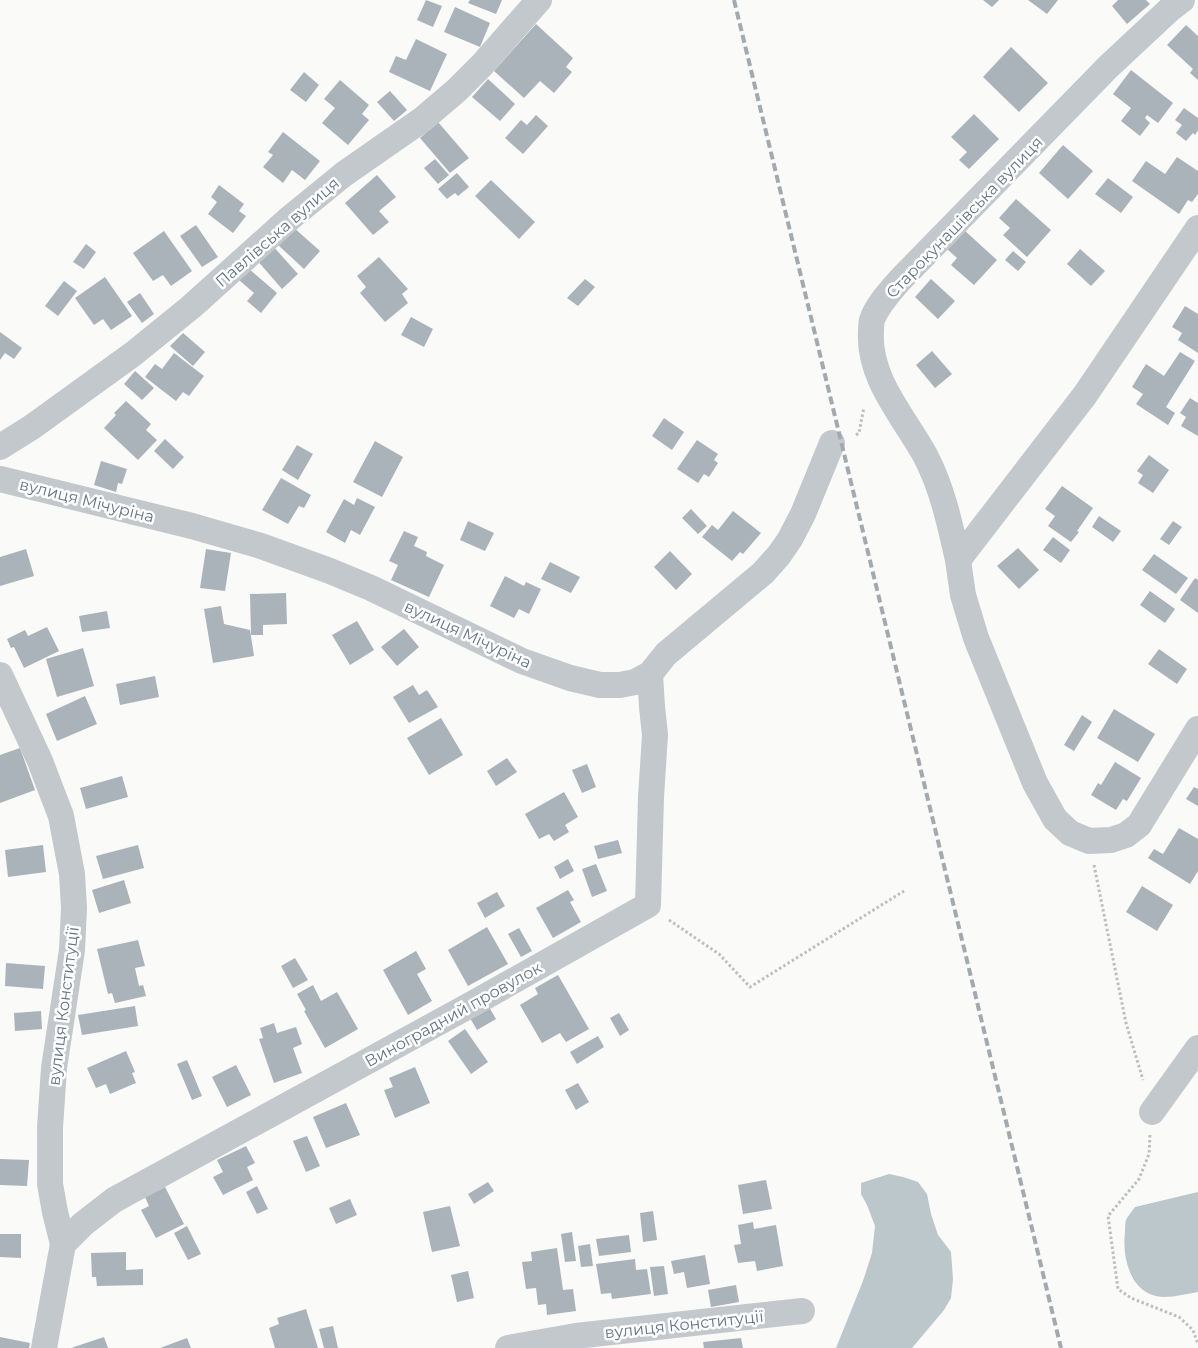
<svg xmlns="http://www.w3.org/2000/svg" width="1198" height="1348" font-family="Montserrat,sans-serif">
  <rect width="100%" height="100%" fill="#fafaf8"/>
  <path fill="#bbc7cb" d="M889 1174 903 1177 918 1182 927 1194 931 1214 938 1235 951 1252 953 1279 951 1298 944 1310 912 1348H836L863 1281 872 1253 875 1226 867 1205 861 1194V1183Z
    M1198 1192V1292C1185 1294 1168 1299 1156 1296 1129 1290 1122 1255 1125 1232 1125 1228 1125 1224 1126 1220 1128 1216 1132 1211 1135 1207Z"/>
  <path fill="#aab3b9" d="M426 0 442 6 433 27 417 20Z
    M470 0H502L496 14 468 3Z
    M983 0H999L992 7Z
    M1028 0H1058L1047 14Z
    M1118 0H1146L1150 4 1127 24 1112 6Z
    M455 7 490 23 480 47 444 32Z
    M536 24 573 58 566 67 572 72 554 93 540 81 524 98 494 71Z
    M1186 25 1198 36V80L1190 73 1193 69 1167 45Z
    M416 39 447 54 430 91 389 72 396 56 406 60Z
    M1011 47 1048 83 1019 112 983 77Z
    M1131 70 1173 103 1158 123 1147 115 1145 118 1150 123 1140 136 1121 121 1131 108 1113 94Z
    M304 72 319 85 306 102 290 90Z
    M488 79 515 104 500 121 472 97Z
    M340 80 369 105 362 114 369 120 348 145 322 123 335 108 324 99Z
    M390 91 407 110 394 121 377 102Z
    M1184 108 1198 118V130L1195 135 1193 133 1186 141 1176 133 1182 125 1175 120Z
    M974 114 999 139 969 169 959 160 967 152 951 137Z
    M536 115 548 126 523 154 505 138 521 120 527 125Z
    M438 122 469 158 450 173 420 138Z
    M283 132 320 161 305 180 292 170 283 183 263 167 273 155 268 152Z
    M1063 145 1093 171 1068 199 1039 173Z
    M1177 157 1198 171V194L1192 202 1188 200 1179 214 1132 181 1146 161 1165 174Z
    M435 159 449 175 438 184 424 168Z
    M457 173 469 187 458 196 455 193 447 199 438 189Z
    M377 175 396 197 379 211 389 222 373 235 345 203Z
    M1108 178 1133 197 1121 213 1095 194Z
    M491 180 535 222 519 239 475 196Z
    M219 185 244 204 239 211 246 216 233 233 208 214 217 202 211 197Z
    M1016 199 1051 230 1027 257 1003 235 1010 228 999 218Z
    M196 225 218 257 202 267 180 236Z
    M293 227 320 251 304 269 277 244Z
    M964 230 997 260 974 285 951 265 957 258 947 249Z
    M164 231 192 271 171 286 163 275 153 281 133 253Z
    M86 244 96 252 84 269 73 262Z
    M272 245 298 274 282 289 256 259Z
    M1080 249 1105 271 1091 286 1067 264Z
    M1013 251 1026 262 1018 271 1005 260Z
    M379 257 408 289 402 294 408 303 385 322 360 293 366 287 357 276Z
    M248 268 277 293 261 313 247 301 254 293 239 280Z
    M105 277 132 316 111 330 103 319 94 325 75 298Z
    M585 279 595 287 578 306 567 298Z
    M931 279 955 301 938 319 915 297Z
    M64 281 77 291 58 316 45 306Z
    M140 293 154 314 142 323 127 302Z
    M1185 306 1198 314V353L1178 340 1182 333 1172 327Z
    M411 317 433 329 424 347 401 335Z
    M0 332 22 348 14 359 5 353 0 360Z
    M183 333 205 352 193 366 170 346Z
    M932 351 952 374 935 388 916 365Z
    M1180 352 1195 361 1166 407 1175 413 1168 425 1136 404 1143 394 1132 387 1146 364 1164 376Z
    M174 353 204 376 189 396 183 392 176 401 145 377 155 364 162 369Z
    M135 371 154 388 142 400 124 384Z
    M1190 398 1198 403V436L1181 426 1186 417 1180 413Z
    M126 401 151 424 146 430 157 440 138 460 104 428 116 415 114 413Z
    M664 418 684 432 672 450 652 436Z
    M165 439 184 457 173 469 154 451Z
    M697 440 718 454 714 460 718 463 709 477 704 474 698 483 677 469Z
    M375 441 403 457 382 497 353 482Z
    M297 445 313 454 298 480 282 470Z
    M1149 455 1169 470 1153 493 1138 483 1143 475 1137 471Z
    M101 461 127 469 122 484 118 483 116 492 94 485Z
    M281 478 311 495 304 508 299 506 288 524 262 510Z
    M1062 486 1093 508 1077 531 1079 532 1071 542 1048 526 1055 516 1045 509Z
    M357 498 375 507 360 535 351 530 345 543 326 532 344 499 354 505Z
    M691 509 707 526 698 534 682 518Z
    M733 511 761 533 743 554 740 552 732 561 702 537 712 525 718 530Z
    M1099 516 1121 531 1113 542 1092 527Z
    M468 521 494 533 485 551 460 540Z
    M1173 521 1182 527 1169 545 1160 539Z
    M404 531 418 537 414 546 427 552 426 556 444 565 429 597 391 580 398 565 389 561Z
    M1053 537 1070 550 1061 563 1043 550Z
    M1018 548 1039 570 1019 589 997 566Z
    M26 549 34 576 0 586V557Z
    M206 549 231 553 225 591 200 588Z
    M670 551 692 574 676 590 654 567Z
    M1154 554 1188 578 1176 594 1142 570Z
    M550 562 580 577 571 593 541 579Z
    M505 576 524 586 526 582 541 589 529 614 519 609 514 618 490 606Z
    M1195 578 1198 580V613L1180 600Z
    M1150 591 1175 609 1165 623 1140 605Z
    M286 593 287 624 263 625V635H251L250 594Z
    M221 606 224 624 250 630 254 656 213 663 204 609Z
    M107 611 110 628 82 632 79 616Z
    M357 621 374 650 350 665 332 635Z
    M47 627 59 651 24 668 14 647 11 648 7 639 25 630 28 636Z
    M404 629 419 647 397 666 381 647Z
    M83 648 94 686 57 697 46 659Z
    M1159 649 1187 669 1177 684 1148 664Z
    M155 676 159 697 120 705 116 684Z
    M413 685 419 695 427 690 438 707 409 723 393 697Z
    M85 696 97 724 57 741 46 714Z
    M1114 709 1155 734 1138 762 1097 738Z
    M1082 715 1092 722 1074 751 1064 745Z
    M441 718 463 755 429 775 407 738Z
    M20 748 35 790 0 803V755Z
    M507 758 517 772 496 786 487 771Z
    M1115 762 1141 778 1127 801 1123 799 1116 810 1091 795 1098 783 1101 785Z
    M587 764 596 787 582 793 572 770Z
    M122 776 128 797 86 809 80 788Z
    M1194 787 1198 789V806L1186 799Z
    M564 792 578 817 565 825 569 832 554 841 549 834 539 839 525 814Z
    M1179 828 1198 839V871L1190 884 1148 858 1154 849 1163 854Z
    M618 840 622 853 598 859 594 846Z
    M43 845 46 872 8 877 5 850Z
    M138 845 144 868 103 879 96 856Z
    M568 859 574 871 560 879 554 867Z
    M596 864 607 891 592 897 582 869Z
    M124 880 131 903 99 913 92 890Z
    M1142 886 1173 905 1157 931 1126 912Z
    M568 890 574 900 570 902 581 922 553 938 536 908Z
    M497 892 505 906 485 918 477 903Z
    M487 927 508 964 468 986 448 950Z
    M519 928 532 951 521 957 508 934Z
    M138 940 145 966 135 968 139 986 143 985 146 996 115 1003 112 993 108 994 97 949Z
    M416 951 426 969 417 974 432 1001 408 1015 383 970Z
    M295 958 308 980 293 988 281 966Z
    M6 963 45 966 43 989 5 986Z
    M558 975 589 1029 566 1042 560 1033 542 1043 520 1005 538 994 535 988Z
    M313 985 321 1001 337 992 358 1029 325 1048 304 1011 306 1010 297 994Z
    M135 1006 138 1026 82 1035 78 1015Z
    M489 1007 496 1019 477 1030 470 1018Z
    M41 1011 42 1029 15 1031 14 1013Z
    M619 1013 629 1030 620 1036 610 1018Z
    M274 1023 277 1033 296 1027 302 1044 293 1048 302 1073 274 1083 259 1039 263 1038 260 1028Z
    M465 1029 488 1062 471 1074 448 1041Z
    M598 1036 604 1047 577 1064 570 1052Z
    M126 1051 135 1072 132 1073 136 1083 110 1094 106 1084 96 1088 87 1068Z
    M187 1060 202 1096 192 1100 177 1064Z
    M236 1065 251 1095 227 1107 212 1077Z
    M415 1067 430 1103 395 1118 384 1090 393 1087 389 1078Z
    M578 1083 589 1102 576 1110 565 1090Z
    M346 1103 360 1135 326 1148 313 1117Z
    M307 1136 320 1166 306 1172 293 1141Z
    M246 1146 255 1163 247 1167 253 1180 223 1195 213 1177 223 1172 217 1160Z
    M0 1159 29 1160 27 1186 0 1185Z
    M766 1180 772 1209 743 1214 738 1185Z
    M488 1182 494 1191 474 1204 468 1194Z
    M257 1186 268 1209 257 1214 246 1192Z
    M165 1187 184 1224 156 1238 141 1210 149 1206 145 1197Z
    M350 1199 357 1215 336 1224 329 1208Z
    M450 1206 460 1246 432 1252 423 1212Z
    M653 1211 657 1240 643 1242 640 1213Z
    M753 1222 754 1229 776 1225 783 1266 757 1271 755 1261 738 1263 734 1245 741 1244 738 1225Z
    M187 1226 201 1254 188 1260 174 1233Z
    M572 1232 576 1261 565 1262 561 1234Z
    M0 1234H21V1258L0 1257Z
    M629 1235 631 1252 599 1256 596 1239Z
    M590 1244 593 1266 581 1267 578 1246Z
    M557 1248 563 1290 573 1289 576 1311 547 1315 546 1304 538 1305 536 1288 526 1289 522 1262 532 1261 531 1252Z
    M126 1252V1270L143 1269V1285L97 1286 96 1277H92L91 1253Z
    M705 1255 710 1284 687 1288 684 1272 674 1274 671 1261Z
    M635 1259 636 1270 647 1269 651 1294 612 1299 611 1293 601 1294 596 1264Z
    M664 1266 668 1294 654 1296 650 1267Z
    M468 1271 474 1298 457 1302 451 1275Z
    M736 1285 739 1302 711 1307 708 1290Z
    M306 1309 318 1348H275L269 1328 279 1324 277 1318Z
    M333 1326 338 1348H324L319 1329Z
    M0 1337 30 1343 29 1348H0Z
    M104 1337 108 1348H71Z
    M187 1338 191 1348H160Z
    M741 1338 743 1348H704L703 1342Z"/>
  <g fill="none" stroke-linecap="round" stroke-linejoin="round">
    <path stroke="#bbbfc2" stroke-width="3" stroke-dasharray="2.5 2.5" stroke-linecap="butt" d="M856 435 859 433 864 407
      M1094 865 1126 1023 1143 1080
      M669 920 719 954 750 987 904 891
      M1150 1135 1149 1154 1139 1179 1108 1216 1118 1289 1131 1298 1179 1317 1193 1330 1198 1344"/>
    <path stroke="#c3c8cc" stroke-width="26" d="M1198 228 1085 395 958 560 963 595 976 638 1035 783 1055 819 1070 833 1089 841 1111 840 1126 835 1139 825 1198 729
      M0 447 32 427 133 354 191 307 290 218 344 174 423 119 457 90 482 65 539 0
      M0 479 192 526 261 546 330 571 371 588 522 661 570 678 600 685H620L635 682 650 674 666 654 763 573 779 555 790 539 803 514 832 443
      M958 560C950 524 942 487 925 455 904 417 868 378 871 332 871 328 871 324 872 320 877 305 890 292 900 280L1108 67 1169 10 1182 0
      M0 675 40 761 61 816 72 874 74 908 72 950 54 1068 50 1128V1184L55 1212 63 1244 44 1348
      M1152 1112 1198 1048
      M63 1244 83 1224 114 1200 474 1003 648 905 651 797 655 735 652 707 650 674
      M508 1348 576 1336 802 1311"/>
    <path stroke="#a2aab0" stroke-width="4" stroke-dasharray="8 4" stroke-linecap="butt" d="M734 0 1061 1348"/>
  </g>
  <g text-anchor="middle" stroke-width="5" stroke-linejoin="round" paint-order="stroke">
    <g font-size="16" fill="#657683" stroke="#fff">
      <text transform="translate(964 217) rotate(-46)" y="6">Старокунашівська вулиця</text>
      <text transform="translate(277 232) rotate(-41)" y="6">Павлівська вулиця</text>
      <text transform="translate(87 500) rotate(14)" y="6">вулиця Мічуріна</text>
      <text transform="translate(468 634) rotate(25)" y="6">вулиця Мічуріна</text>
      <text transform="translate(63 1006) rotate(-83)" y="6">вулиця Конституції</text>
      <text transform="translate(453 1014) rotate(-29)" y="6">Виноградний провулок</text>
      <text transform="translate(684 1324) rotate(-6)" y="6">вулиця Конституції</text>
    </g>
  </g>
</svg>
